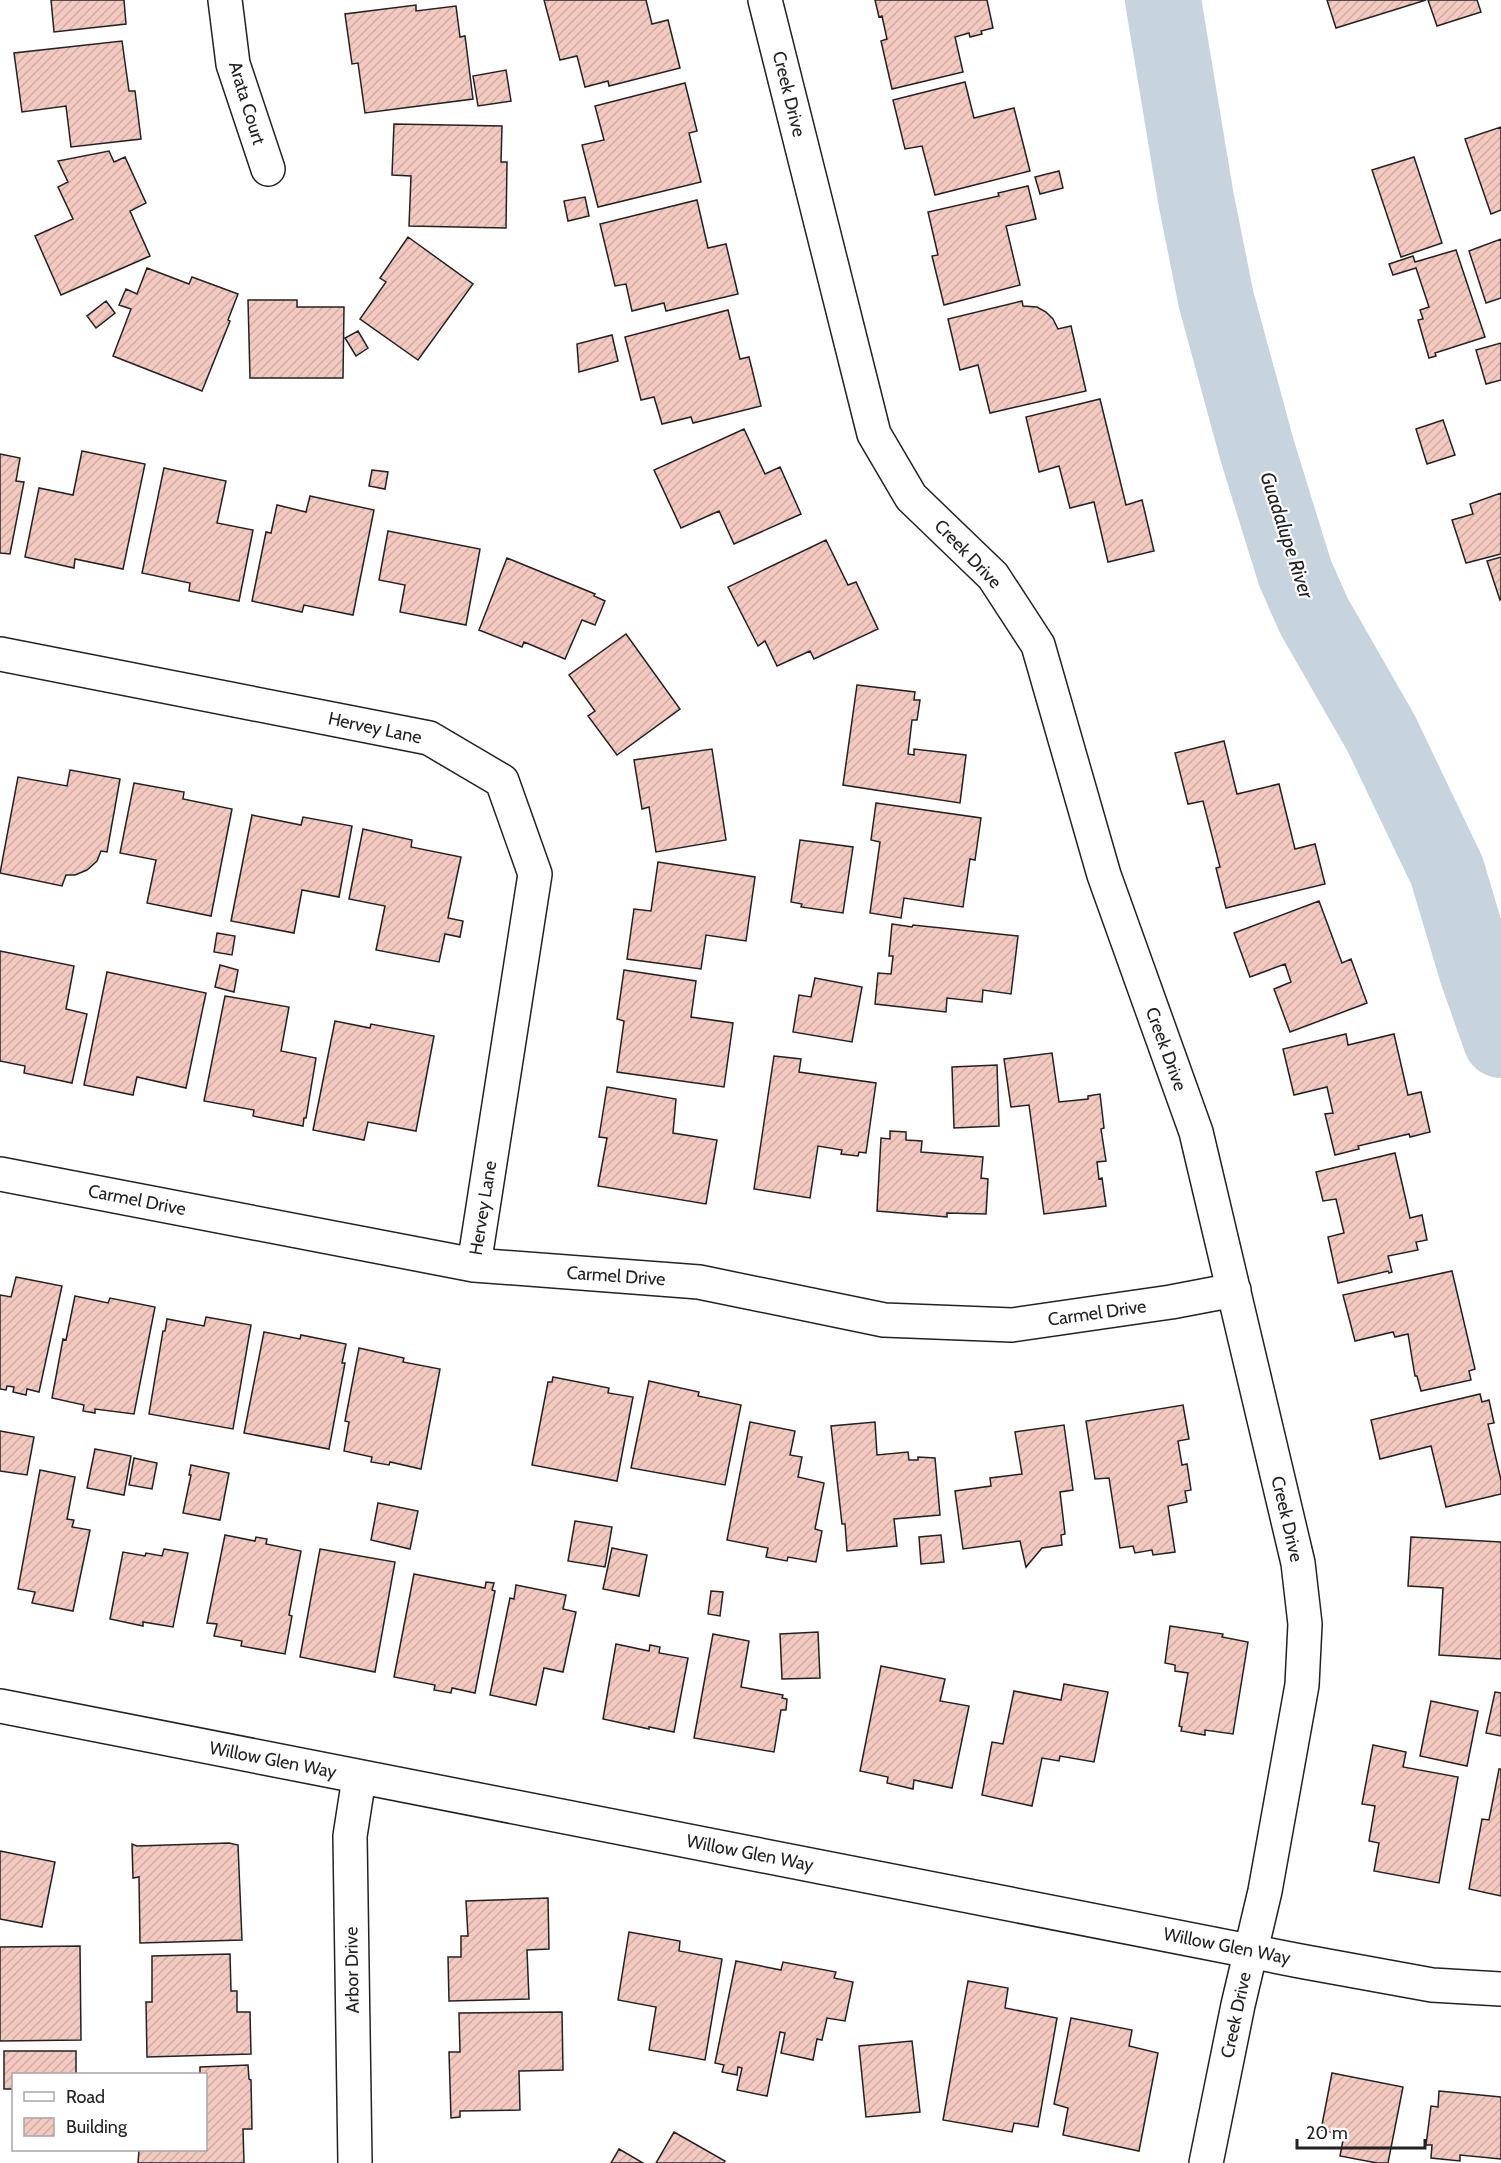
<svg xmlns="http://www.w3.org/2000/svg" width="1501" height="2163" font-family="Cabin,sans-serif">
  <defs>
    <pattern id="building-hatch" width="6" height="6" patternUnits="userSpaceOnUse" patternTransform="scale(1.5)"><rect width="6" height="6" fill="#f3c9c0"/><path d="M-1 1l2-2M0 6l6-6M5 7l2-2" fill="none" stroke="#d0aca5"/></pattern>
  </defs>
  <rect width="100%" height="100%" fill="#fff"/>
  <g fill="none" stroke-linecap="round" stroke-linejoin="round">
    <path stroke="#c7d3dd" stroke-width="76" d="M1163 0 1196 199 1216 299 1257 450 1295 573 1314 616 1381 733 1447 871 1477 972 1501 1040"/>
  </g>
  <path fill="url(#building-hatch)" stroke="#222" stroke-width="1.5" d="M51 0H124L126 24 54 32Z
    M544 0H646L652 24 668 20 680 68 609 86 608 81 585 87 577 56 560 60Z
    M875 0H987L993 28 981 31 982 34 970 37 969 33 955 37 963 72 892 89 881 41 887 39 882 16 879 17Z
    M1327 0H1426L1336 28Z
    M1428 0H1477L1481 12 1437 26Z
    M416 5V11L456 6 460 37 465 36 473 99 365 113 358 63 352 64 345 14Z
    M122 41 129 91H135L141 139 71 147 66 106 22 112 14 53Z
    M506 70 511 101 478 106 473 76Z
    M965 82 974 118 1014 108 1030 171 935 195 922 146 905 149 893 100Z
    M685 83 697 131 689 133 701 182 598 207 582 145 604 140 595 106Z
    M394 124 502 126 501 162H507L506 228 409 226 411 176 392 175Z
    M1501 127V210L1491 214 1465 139Z
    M109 151 114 162 125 157 146 203 130 211 150 256 61 295 35 236 73 219 58 187 68 182 58 161Z
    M1414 157 1442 243 1401 257 1372 170Z
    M1059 171 1063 188 1040 194 1035 177Z
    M1028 186 1036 219 1006 226 1020 285 944 305 932 256 938 255 928 212 999 196 998 193Z
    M585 197 589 216 568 221 564 201Z
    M697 200 708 248 726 244 738 294 666 311 664 303 632 311 626 284 615 286 600 224Z
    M408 237 473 284 418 360 360 319 386 282 380 278Z
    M1501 239V298L1486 303 1469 251Z
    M1456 250 1485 337 1435 353 1436 356 1429 358 1418 320 1423 319 1420 310 1429 307 1416 268 1393 275 1389 264 1413 256 1415 262Z
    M147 268 189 284 192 277 238 294 228 320 230 321 202 391 113 356 131 309 119 305 126 289 137 294Z
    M248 300H297V307H344L343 378H250Z
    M106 301 115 313 96 328 87 316Z
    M1022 301 1023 306 1037 307 1046 312 1053 319 1058 329 1071 326 1086 391 990 413 978 365 960 370 948 319Z
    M728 310 740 359 749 357 761 406 693 423 691 417 662 424 654 397 641 400 625 337Z
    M358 331 368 348 356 356 345 338Z
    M612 335 618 361 579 372 577 344Z
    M1501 343V380L1486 384 1476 350Z
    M1100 399 1126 505 1142 500 1154 551 1108 562 1094 502 1070 508 1059 466 1039 472 1026 417Z
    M1443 420 1455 455 1427 464 1416 429Z
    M744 429 765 474 780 467 801 514 734 544 719 511 681 528 654 470Z
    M82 451 145 464 123 569 75 559 74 568 25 557 39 488 73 495Z
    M0 454 20 458 16 481 24 482 10 554 0 553Z
    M164 468 226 481 217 523 253 530 239 601 189 591 190 583 142 573Z
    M372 470 388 472 385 489 369 486Z
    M1501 493V554L1466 563 1452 520 1473 514 1470 504Z
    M310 496 374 510 353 615 304 605 302 612 252 601 266 532 271 533 277 505 306 512Z
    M388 531 480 549 466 625 400 612 405 585 379 580Z
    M826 540 848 585 856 582 878 629 814 659 810 651 777 666 765 641 758 646 728 587Z
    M1501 557V599L1500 600 1487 561Z
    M507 558 595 594 594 596 605 601 595 625 582 620 565 659 524 642 522 647 479 630Z
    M626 634 680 709 617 755 588 716 595 711 569 675Z
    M857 685 915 692 914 700H920L917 720H912L908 754 914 755V749L966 755 960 803 843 785Z
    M1224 741 1237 794 1279 784 1295 849 1315 844 1325 884 1226 908 1216 868 1220 867 1203 801 1188 804 1175 753Z
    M712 749 726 840 656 852 649 807 642 809 634 760Z
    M70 770 120 779 107 852 101 851 97 861 87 870 75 875H66L62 886 0 873 18 777 67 786Z
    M134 783 184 792 183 799 232 809 211 916 147 903 156 860 120 853Z
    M876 803 981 818 975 860 970 859 963 907 904 898 901 918 870 913 880 842 871 840Z
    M252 815 301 825 303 817 352 826 339 897 302 890 294 933 231 921Z
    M363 829 412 840 411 847 461 857 448 918 463 921 460 937 445 934 439 962 376 950 385 906 349 899Z
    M800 840 853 847 843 913 801 907 802 904 791 902Z
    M658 862 755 877 746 941 706 935 701 969 627 959 634 909 651 911Z
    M1319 901 1342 963 1351 959 1367 1003 1290 1032 1274 989 1291 982 1285 964 1250 977 1234 933Z
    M892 924 912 927 913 925 1018 936 1011 994 983 990 982 1002 947 998 946 1012 875 1004 878 973 891 974 893 956H889Z
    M217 933 235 936 232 955 214 952Z
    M0 951 74 966 66 1009 87 1014 72 1083 24 1073 25 1066 0 1061Z
    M220 965 238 970 234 992 215 987Z
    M624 970 696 981 691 1017 733 1023 724 1087 617 1072 624 1021 617 1019Z
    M107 972 206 993 186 1088 137 1077 133 1095 84 1085Z
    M815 978 862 987 852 1042 793 1032 799 995 811 997Z
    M225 996 289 1007 281 1051 316 1058 306 1118H304L303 1126 253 1116 254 1110 204 1101Z
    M335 1021 370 1028 371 1024 434 1036 416 1131 368 1122 364 1140 313 1130Z
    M1346 1034 1348 1045 1394 1034 1408 1095 1421 1092 1430 1132 1410 1137 1409 1134 1358 1146 1359 1149 1335 1155 1325 1114 1333 1113 1327 1087 1294 1095 1283 1049Z
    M1052 1053 1059 1102 1088 1099V1096L1100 1094 1104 1128 1101 1129 1106 1161 1097 1162 1099 1179 1102 1178 1106 1206 1044 1214 1029 1105 1011 1107 1004 1059Z
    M774 1056 801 1059 799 1072 876 1083 866 1153 859 1152 858 1156 841 1154 842 1150 818 1146 810 1198 754 1189Z
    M997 1065 999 1126 954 1128 952 1067Z
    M607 1087 676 1099 673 1133 717 1140 706 1204 598 1186 607 1138 599 1137Z
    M890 1131 906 1132V1140L922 1141 921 1152 983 1157 981 1178 988 1179 986 1214 947 1213V1217L877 1211 881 1138 890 1139Z
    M1395 1153 1410 1218 1422 1215 1427 1240 1416 1242 1418 1250 1388 1256 1392 1272 1389 1273 1388 1271 1338 1283 1328 1237 1344 1233 1336 1199 1323 1201 1316 1172Z
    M1452 1271 1475 1369 1469 1371 1471 1380 1421 1391 1417 1376H1415L1408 1334 1395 1337 1393 1332 1355 1341 1343 1295Z
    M16 1277 62 1286 39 1392 27 1389 26 1395 13 1392 14 1387 7 1386 6 1390 0 1389V1295L11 1297Z
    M75 1296 108 1303 110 1298 155 1307 134 1414 95 1409V1413L83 1411 84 1405 52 1398 63 1339 66 1340Z
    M206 1317 251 1325 233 1429 149 1414 163 1331H165L167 1319 204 1326Z
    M264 1332 300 1339 301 1335 346 1344 342 1363H345L329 1449 244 1433Z
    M359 1348 404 1358 403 1362 440 1369 421 1469 390 1462 389 1465 371 1462 372 1457 344 1451 349 1422 345 1421Z
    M553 1377 609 1388 608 1393 633 1397 617 1481 532 1465 548 1382H552Z
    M649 1381 699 1392 698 1396 741 1405 725 1485 631 1468Z
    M1480 1394 1482 1402 1489 1400 1494 1423 1488 1424 1501 1480V1494L1446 1507 1431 1446 1380 1459 1371 1420Z
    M1183 1405 1189 1439 1178 1441 1182 1465 1187 1464 1191 1490 1185 1491 1187 1502 1168 1506 1175 1552 1153 1555 1152 1550 1135 1553 1133 1546 1120 1548 1109 1478 1095 1479 1086 1421Z
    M750 1422 795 1431 790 1455 802 1457 798 1477 824 1483 815 1529 822 1531 816 1562 788 1557 787 1561 766 1557 768 1548 727 1540Z
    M875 1422 877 1455 908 1452 909 1460H918V1457L935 1458 940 1515 894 1519 897 1546 847 1551 845 1524H842L831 1426Z
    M1064 1425 1073 1490 1060 1492 1065 1534 1061 1535 1062 1545 1042 1548 1026 1567 1020 1541 963 1549 955 1491 991 1486 990 1478 1022 1474 1015 1432Z
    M0 1431 34 1437 27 1475 0 1471Z
    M95 1449 131 1456 124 1495 87 1488Z
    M134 1458 157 1463 152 1489 129 1485Z
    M191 1465 229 1473 220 1520 183 1513 191 1475H189Z
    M40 1470 75 1477 67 1519 74 1520 72 1527 90 1530 73 1611 32 1603 35 1592 18 1589Z
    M378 1503 418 1511 410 1549 371 1540Z
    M575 1521 612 1527 605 1567 568 1561Z
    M225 1535 255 1541 256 1537 267 1539 266 1544 301 1551 289 1615 292 1616 285 1654 241 1646 242 1641 214 1636 217 1624 207 1623Z
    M941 1535 944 1562 921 1564 919 1537Z
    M1411 1537 1501 1542V1659L1439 1655 1443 1588 1408 1586Z
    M612 1548 647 1555 639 1596 603 1589Z
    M164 1549 188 1553 173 1627 143 1622V1626L110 1619 123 1552 145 1556 146 1553 162 1556Z
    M320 1549 395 1562 375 1672 300 1657Z
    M414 1574 485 1588 486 1582 494 1583 492 1590 495 1591 475 1693 452 1688 451 1693 434 1690 435 1685 394 1677Z
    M516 1585 566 1595 563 1609 576 1612 563 1672 544 1668 536 1705 490 1695 510 1598 514 1599Z
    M711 1591 723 1592 720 1616 708 1614Z
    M1170 1626 1223 1634 1222 1637 1248 1642 1233 1734 1205 1730V1735L1181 1731 1182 1727 1179 1726 1188 1673 1175 1671V1665L1165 1663Z
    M818 1632 820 1678 782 1679 780 1634Z
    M713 1634 749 1641 741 1687 783 1695 782 1698 787 1699 786 1710H781L774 1752 694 1738Z
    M616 1644 649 1651 650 1645 660 1647 659 1653 688 1658 674 1732 649 1727V1729L603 1719Z
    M881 1666 945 1679 940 1701 969 1706 952 1788 914 1780 913 1789 887 1783 888 1777 860 1771Z
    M1064 1684 1108 1692 1094 1762 1060 1756 1059 1761 1042 1758 1032 1806 982 1795 992 1742 1003 1744 1014 1691 1061 1700Z
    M1495 1692 1501 1693V1736L1486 1733Z
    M1431 1701 1478 1711 1467 1766 1420 1756Z
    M1373 1745 1406 1752 1403 1767 1458 1777 1439 1883 1374 1871 1379 1843 1369 1841 1375 1806 1362 1804Z
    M1499 1769H1501V1896L1469 1889 1482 1819 1489 1820Z
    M229 1843 238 1845 242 1940 140 1943 139 1877 133 1878 132 1844 137 1846Z
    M0 1851 55 1862 42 1927 0 1919Z
    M548 1898 549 1949 527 1950 529 1999 449 2001 448 1957H461V1936H468L466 1901Z
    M629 1932 680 1941 679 1951 722 1959 705 2060 649 2050 656 2007 618 2000Z
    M80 1946 81 2040 0 2041V1947Z
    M230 1954 231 1991H237V2012H250L251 2054 147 2057 146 2002H152V1956Z
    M736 1961 781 1970 783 1962 836 1972 834 1978 853 1982 845 2021 827 2018 822 2040 817 2039 813 2060 781 2053 785 2033 780 2032 767 2096 737 2090 742 2068 738 2067 737 2075 722 2072 724 2065 715 2063Z
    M968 1981 1008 1988 1005 2008 1057 2018 1038 2127 1014 2123 1012 2132 943 2120Z
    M562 2012 563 2070 519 2071 520 2110 460 2111V2117L451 2118 449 2052H460L459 2013Z
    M1071 2018 1132 2030 1129 2046 1158 2053 1139 2151 1063 2135 1068 2108 1054 2104Z
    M912 2041 920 2112 866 2117 859 2046Z
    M4 2051H76V2074H14V2089H4Z
    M248 2065 249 2079 251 2080 252 2129H243L244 2163H138L139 2150H206V2074H200V2067Z
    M1332 2073 1403 2087 1388 2163H1377L1340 2156 1344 2135 1321 2130Z
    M1439 2091 1501 2097V2159L1460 2155V2161L1431 2158 1432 2145H1426L1431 2106 1438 2107Z
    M674 2132 725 2161 724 2163H656Z
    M619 2149 643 2163H611Z"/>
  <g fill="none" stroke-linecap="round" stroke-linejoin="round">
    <defs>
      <path id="street" d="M225 0 233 64 268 169
        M765 0 874 434 911 497 993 576 1038 645 1104 875 1196 1132 1298 1563 1305 1624 1302 1685 1265 1891 1238 2005 1206 2163
        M0 654 429 738 502 781 535 874 474 1265
        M0 1174 474 1265 699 1282 884 1320 1012 1325 1171 1302 1234 1290
        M355 2163 350 1836 359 1778"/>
      <path id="secondary" d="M0 1706 1300 1961 1432 1985 1501 1989"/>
    </defs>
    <use href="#street" stroke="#222" stroke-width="36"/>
    <use href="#secondary" stroke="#222" stroke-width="36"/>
    <use href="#street" stroke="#fff" stroke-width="33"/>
    <use href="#secondary" stroke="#fff" stroke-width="33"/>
  </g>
  <g text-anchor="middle" stroke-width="4.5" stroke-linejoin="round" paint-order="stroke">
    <g font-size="18" fill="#222" stroke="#fff">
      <text transform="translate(789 94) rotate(76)" y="6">Creek Drive</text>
      <text transform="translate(247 103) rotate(73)" y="6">Arata Court</text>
      <text transform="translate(968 554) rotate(46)" y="6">Creek Drive</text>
      <text transform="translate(375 728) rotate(12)" y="6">Hervey Lane</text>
      <text transform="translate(1166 1049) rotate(70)" y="6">Creek Drive</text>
      <text transform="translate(137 1200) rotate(11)" y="6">Carmel Drive</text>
      <text transform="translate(483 1208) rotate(-81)" y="6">Hervey Lane</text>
      <text transform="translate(616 1276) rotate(4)" y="6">Carmel Drive</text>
      <text transform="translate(1097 1313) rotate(-8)" y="6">Carmel Drive</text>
      <text transform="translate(1287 1519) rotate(77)" y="6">Creek Drive</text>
      <text transform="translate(273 1760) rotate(11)" y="6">Willow Glen Way</text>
      <text transform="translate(750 1853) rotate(11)" y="6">Willow Glen Way</text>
      <text transform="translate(1227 1946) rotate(11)" y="6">Willow Glen Way</text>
      <text transform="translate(352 1970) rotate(-91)" y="6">Arbor Drive</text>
      <text transform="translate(1236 2015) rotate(-78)" y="6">Creek Drive</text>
    </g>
    <g font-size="20" font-style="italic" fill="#222" stroke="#fff">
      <text transform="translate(1287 535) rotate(72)" y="7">Guadalupe River</text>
    </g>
  </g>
  <rect x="12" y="2073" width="195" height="78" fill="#ffffff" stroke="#a7a7a7" stroke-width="1.5"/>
  <rect x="24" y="2092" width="30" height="9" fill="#ffffff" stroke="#a7a7a7" stroke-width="1.5"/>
  <text x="66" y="2103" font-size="18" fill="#222222">Road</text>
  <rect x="24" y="2118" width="30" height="18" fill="url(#building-hatch)" stroke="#a7a7a7" stroke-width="1.5"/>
  <text x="66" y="2133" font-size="18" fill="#222222">Building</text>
  <path d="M1297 2139v9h128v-9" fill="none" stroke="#222222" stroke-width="3"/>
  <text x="1306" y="2139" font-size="18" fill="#222222" stroke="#ffffff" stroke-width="4.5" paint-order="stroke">20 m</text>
</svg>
